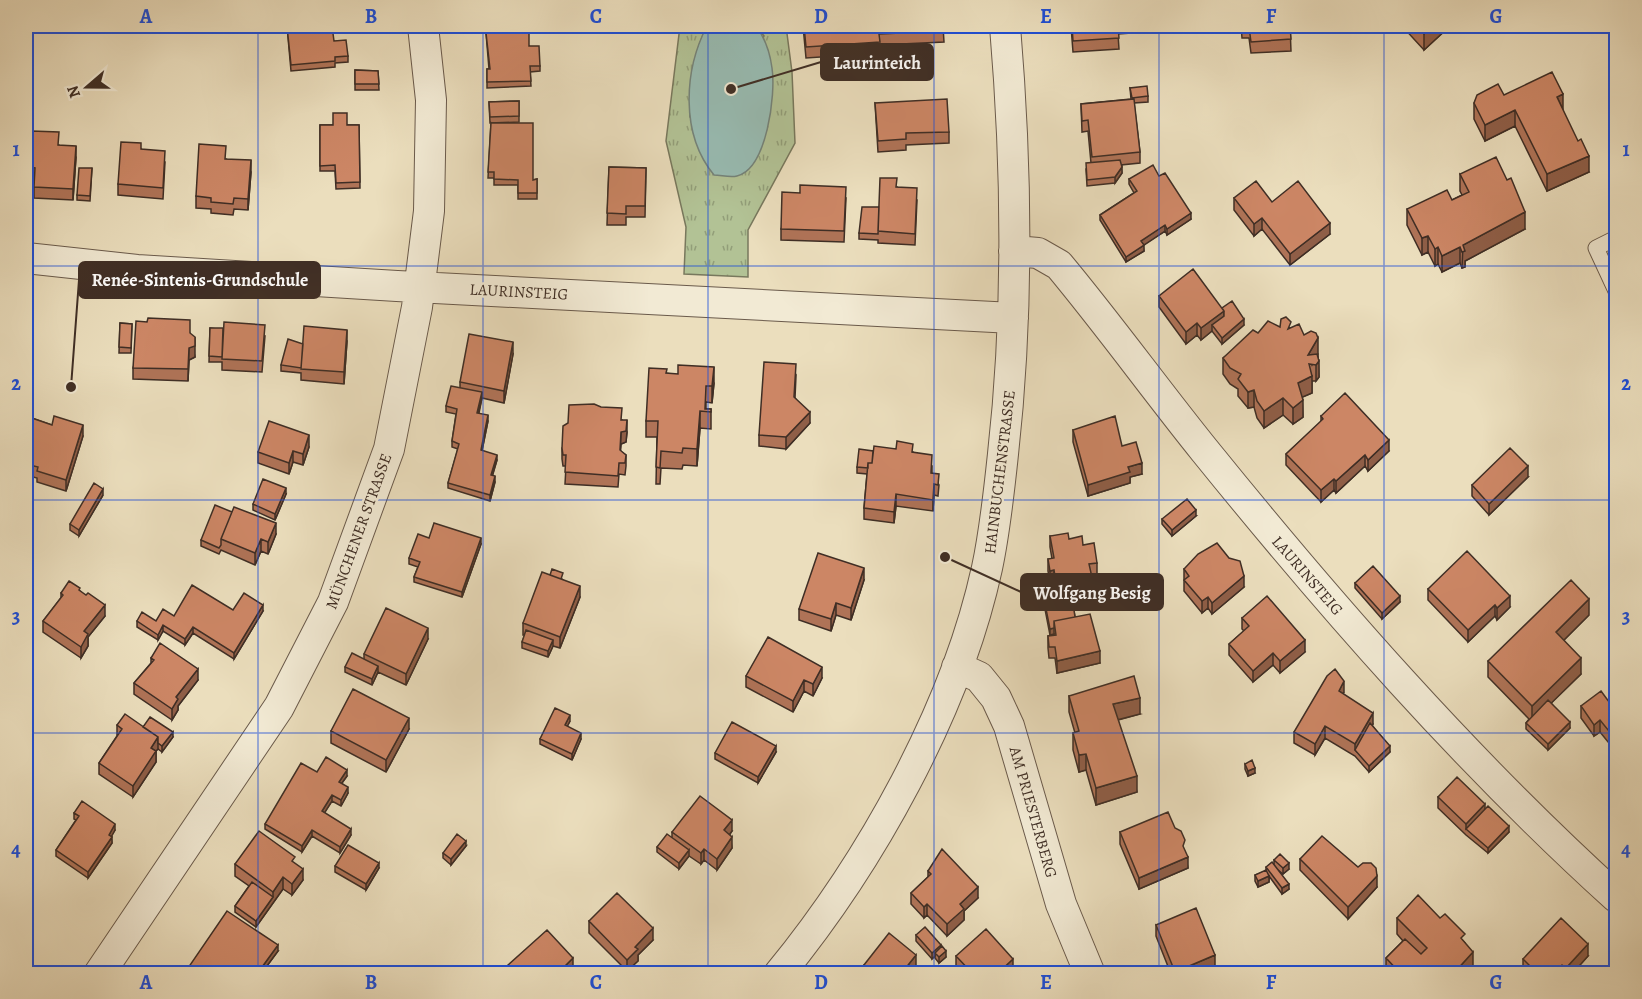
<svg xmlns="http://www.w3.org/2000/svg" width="1642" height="999" font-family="Alegreya,serif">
  <defs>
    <pattern id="park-tufts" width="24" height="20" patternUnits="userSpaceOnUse" patternTransform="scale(1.5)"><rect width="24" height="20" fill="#b2c295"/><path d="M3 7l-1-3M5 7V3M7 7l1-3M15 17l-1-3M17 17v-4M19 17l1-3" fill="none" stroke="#929e79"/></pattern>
  </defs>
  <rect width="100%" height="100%" fill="#ebdebd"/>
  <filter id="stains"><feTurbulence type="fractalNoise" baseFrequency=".00333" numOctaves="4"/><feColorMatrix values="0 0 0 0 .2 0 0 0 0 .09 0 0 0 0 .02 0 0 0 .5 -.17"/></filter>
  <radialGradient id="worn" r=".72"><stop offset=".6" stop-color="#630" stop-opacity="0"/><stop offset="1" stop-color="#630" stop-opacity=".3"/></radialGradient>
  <path fill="url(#park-tufts)" stroke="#78785d" stroke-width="1.5" d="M680 26H707C692 56 691 82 690 116L764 36 756 26H786L792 72 795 143 748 230V277L684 274 686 227 666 141Z"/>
  <path fill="#98bcb3" stroke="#74837a" stroke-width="1.5" d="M707 26H756C765 38 770 53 772 68 776 94 767 169 737 176 730 178 721 175 714 175 680 134 684 70 707 26Z"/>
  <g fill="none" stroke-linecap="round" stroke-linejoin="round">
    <defs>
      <path id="lane" d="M1616 238 1596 248 1616 291"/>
      <path id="street" d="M1014 251 1038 253 1059 265C1109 325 1155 389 1205 451 1332 608 1466 761 1616 897
        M26 258 137 270 397 286 1013 318
        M957 667 979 677 996 698 1009 726 1061 904 1090 974
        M99 974 279 707 333 602 389 449 417 307 429 211 431 100 423 26
        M779 974C870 863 956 710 987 568 995 531 999 492 1003 454 1019 311 1017 168 1005 26"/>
    </defs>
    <use href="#lane" stroke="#6a5a4b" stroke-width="17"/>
    <use href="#street" stroke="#6a5a4b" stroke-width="32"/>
    <use href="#lane" stroke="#f2ead4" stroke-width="15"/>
    <use href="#street" stroke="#f2ead4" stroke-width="30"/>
  </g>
  <path fill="#af7357" stroke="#3f2e25" stroke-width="1.5" d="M287 26 334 41 348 56V62L335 63V67L291 71Z
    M803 26H943L944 42 880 45V53L806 58Z
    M1071 26H1131V33L1118 34 1119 49 1073 52Z
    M1241 26H1290L1291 51 1251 53 1249 38H1242Z
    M1392 26H1450L1424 50 1402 26 1397 31Z
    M486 33 529 46 540 66V71L530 72 531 86 487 88V69H489Z
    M355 70 378 71 379 90H355Z
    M1130 88 1148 96V102L1134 103 1140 152V163L1121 165 1122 173 1115 183 1087 186 1086 169 1091 163 1088 131 1082 132 1081 104 1131 99Z
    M1504 95 1589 172 1547 191 1515 126 1485 141 1474 119V103Z
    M519 101V122L490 123 489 102Z
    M875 103 949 132V143L906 145V150L878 152Z
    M491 123 533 180 537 179V199H518V185H494V178H488Z
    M320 125H359L360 188 336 189 335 171H320Z
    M59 145 76 157 73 200 34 198V179H29V167Z
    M141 149 165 162 163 199 118 195V184Z
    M226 159 251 172 248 210 234 209 233 215 211 213V209L196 208V196Z
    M609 167 646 168 645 217H626V225H607Z
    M92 168 90 201 77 200V195Z
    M1460 174 1525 229 1465 261V267L1462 268 1460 263 1442 272 1438 264 1435 266 1428 252 1422 255 1407 225V209L1452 200 1462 195 1460 191Z
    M1159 176 1191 219 1167 235 1165 231 1143 245 1144 251 1126 262 1100 220V215L1134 193 1129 184V179Z
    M897 187 917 200 915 245 878 243V240L859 239V233L879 207Z
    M800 193 846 198 844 242 781 240V229Z
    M1234 198 1272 202 1330 234 1290 265 1262 229 1254 236 1234 210Z
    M1159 296 1222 308 1244 325 1222 344 1212 331 1201 340 1197 335 1186 344 1159 307Z
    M147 322 190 333 195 357 189 360 188 381 133 379V368Z
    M120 323 132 324 131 353H119Z
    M1280 327 1291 328 1304 335 1318 354 1319 377 1316 381H1312V393L1302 397 1303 417 1293 424 1283 415 1264 428 1257 418 1254 407 1248 408 1238 396V389L1230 384 1223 374V358L1258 333Z
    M210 328 265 336 262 372 222 370V362H209Z
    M347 341 344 384 301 380V373L281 371V365L303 344Z
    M513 354 504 403 482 398 479 413 488 421 482 450 497 460 492 476 495 482 490 501 448 488V483L458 449 452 447V441L456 414 446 412V406L460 388V382Z
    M666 373 714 383 712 403 706 402V409H711V429L700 428 697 466 683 465 682 469 661 468 660 484H656L657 437H646V421Z
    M796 376 795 398 810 423 786 449 759 446V435Z
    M26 416 83 436 66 491 37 482V478L26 475V478Z
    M1321 416 1389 451 1368 471 1365 466 1336 493 1334 490 1321 502 1286 465V454L1321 422Z
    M622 420 627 432 626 442 621 444 620 451 626 455V466L625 475 619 474 618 487 565 484 566 466H563L562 459V448Z
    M1073 430 1122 446 1142 474 1130 477V483L1088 496 1073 442Z
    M309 447 303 465 293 462 289 474 258 463V452Z
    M873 451 913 452 932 466V473L939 485 938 496 934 495 933 511 896 506 894 523 864 519V508L867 474 857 473V467Z
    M1528 477 1489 515 1472 496V485Z
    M286 494 275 520 253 510V504Z
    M103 495 79 536 70 530V524Z
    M1196 516 1172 536 1162 524V519Z
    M276 534 268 554 261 551 255 565 221 550 219 554 201 546V540Z
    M1050 536 1069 539 1083 545 1097 563V574L1092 575 1093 582V593L1072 597 1075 617 1100 663 1057 673 1055 658H1049L1048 648V636L1054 635V634L1050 635 1043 599V594L1055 593 1054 581 1050 582 1048 571V559H1052L1050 547Z
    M429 538 481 544 462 597 414 582V577L418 567 409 564V558Z
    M1184 569 1244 587 1212 614 1208 608 1202 613 1184 591Z
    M562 579 580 597 560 648 553 646 548 657 522 648V642L525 635H523V623Z
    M864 580 851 620 836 615 831 631 799 620V609Z
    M1355 583 1400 602 1382 619 1355 588Z
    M1428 589 1510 607 1497 620 1495 616 1468 642 1428 600Z
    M80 591 105 616 88 637V646L81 658 43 632V621L61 598V593Z
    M233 610 263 611 234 659 193 633 185 645 163 631 158 640 137 627V621H156L174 616Z
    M1589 615 1564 640 1581 674 1551 703 1570 728 1548 750 1526 729V723L1529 719 1488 677V661Z
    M1242 618 1305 652 1280 673 1273 665 1253 682 1229 655V644L1244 631 1242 629Z
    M428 639 406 685 378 672 372 685 345 672V667L364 660V654Z
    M151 658 198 680 178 706V710L172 720 134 694V683L151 663Z
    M746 676 822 678 813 696 804 691 793 712 746 687Z
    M1344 692 1343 694 1373 724 1372 725 1390 752 1369 772 1355 756 1325 738 1315 755 1294 743V732Z
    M1069 696 1140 714 1118 720 1137 792 1096 805 1086 770 1079 772 1073 750V733H1075L1069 712Z
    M1617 702V753L1600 732 1594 736 1581 718V706H1612Z
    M570 721 567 726 581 739 572 760 540 744V739Z
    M117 725 143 727 173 737 162 752 158 749 156 751V762L133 797 99 774V763L117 736Z
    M409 729 386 772 331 743V731Z
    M776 752 758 783 715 759V753Z
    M1245 764 1255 773 1248 776 1245 769Z
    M317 772 347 776 342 783 348 793 341 806 332 801 324 813 351 835 340 853 312 836 302 852 265 829V824Z
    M1438 797 1485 809 1509 832 1488 853 1466 835 1438 808Z
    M74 813 115 830 111 836 112 843 88 878 56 856V850L76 820 74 819Z
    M732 831 730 834 732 848 717 870 704 860 701 864 689 856 679 869 657 852V847L672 837V832Z
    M1120 832 1185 852 1188 868 1139 889 1120 844Z
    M466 846 451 865 443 858V853Z
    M1300 859 1358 867 1377 887 1348 919 1300 870Z
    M1274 860 1289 869 1283 874 1278 870 1289 889 1282 894 1269 876V882L1258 887 1255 881V875L1266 871V867L1274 864Z
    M235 864H295L303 880 292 895 283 889 256 927 235 912V906L249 886 235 876Z
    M335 866 379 868 366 890 335 872Z
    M928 871 978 898 964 911V920L947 936 927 915 924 918 911 904V893L928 877Z
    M1397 918H1440L1465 943 1473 968 1469 974H1386V958L1403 941 1397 934Z
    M589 921 653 940 638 955V961L627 971 589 933Z
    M1156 925 1215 966 1198 974H1171L1156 936Z
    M916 935 941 947 946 957 939 963 935 958V956L932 959 916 941Z
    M278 951 261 974H188V968Z
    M956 956 1013 970 1010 974H962L956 967Z
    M1588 956 1572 974H1526L1523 971V959Z
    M864 965 916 966 910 974H864Z"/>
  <path fill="#8f5e47" stroke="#3f2e25" stroke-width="1.5" d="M1397 26H1402L1397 31Z
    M1433 26H1450L1424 50V34Z
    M1563 94V110L1557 97Z
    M1515 110V126L1485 141V125Z
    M76 146V157L73 200V189Z
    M1589 156V172L1547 191V174Z
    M251 160V172L248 210V199Z
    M1122 167V173L1115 183V177Z
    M1525 212V229L1465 261V267L1462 268 1463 245Z
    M1191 213V219L1167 235V229Z
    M1262 218V229L1254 236V224Z
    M1330 223V234L1290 265V254Z
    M1165 225V231L1141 247V241Z
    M1428 236V252L1422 255V238Z
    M1144 245V251L1126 262V257Z
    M1438 247V264L1435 266V249Z
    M1460 247V263L1442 272V256Z
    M1224 311V322L1212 325V331L1201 340V328Z
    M1244 319V325L1222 344V338Z
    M1197 323V335L1186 344V332Z
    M347 330V341L344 384V372Z
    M195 337V357L189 360 188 381 189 348Z
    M1318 338V354L1312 365 1308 355Z
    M513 342V354L504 403V391Z
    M1319 361V377L1316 381V365Z
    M714 367V383L712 403V386Z
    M1312 376V393L1298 399V383Z
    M1254 390V407L1248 408V392Z
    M482 392V398L477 419V413Z
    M1283 398V415L1264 428V411Z
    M1303 400V417L1293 424V408Z
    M700 411V428L697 466V449Z
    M810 412V423L786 449V437Z
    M488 415V421L481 456V450Z
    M627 420V432L626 442 621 444 620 462 621 432Z
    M83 425V436L66 491V480Z
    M309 435V447L303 465V454Z
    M1389 440V451L1368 471V460Z
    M293 451V462L289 474V463Z
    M497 455V460L491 481V475Z
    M1365 455V466L1336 493V481Z
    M1142 463V474L1130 477V483L1088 496V485L1128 467Z
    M1528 466V477L1489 515V504Z
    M495 476V482L490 501V495Z
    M1334 479V490L1321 502V490Z
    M934 484V495L933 511V500Z
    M286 488V494L275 520V514Z
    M103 489V495L79 536V530Z
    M896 494V506L894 523V512Z
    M1196 510V516L1172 536V530Z
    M276 523V534L268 554V542Z
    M27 530V546L26 549V532Z
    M481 538V544L462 597V592Z
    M261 539V551L255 565V553Z
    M864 568V580L851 620V608Z
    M1054 570V581L1050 582V571Z
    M1244 576V587L1212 614V603Z
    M580 586V597L560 648V637Z
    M1400 596V602L1382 619V613Z
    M1510 596V607L1497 620V608Z
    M1208 597V608L1202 613V601Z
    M1589 599V615L1556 648V632Z
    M836 603V615L831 631V619Z
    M105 605V616L88 637V646L81 658V647L84 631Z
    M263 605V611L234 659V653Z
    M1495 605V616L1468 642V630Z
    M163 625V631L158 640V635Z
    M193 627V633L185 645V639Z
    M428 628V639L406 685V674Z
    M1054 628V634L1050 635V629Z
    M553 640V646L548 657V651Z
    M1305 640V652L1280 673V661Z
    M1100 651V663L1057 673V661Z
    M1273 653V665L1253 682V671Z
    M1581 658V674L1532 722V706Z
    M378 666V672L372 685V679Z
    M822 667V678L813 696V684Z
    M198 669V680L178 706V710L172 720V709L176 697Z
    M804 680V691L793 712V701Z
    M1344 681V692L1339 702V691Z
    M1140 698V714L1113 721V704Z
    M1373 713V724L1357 752 1355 750V744Z
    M570 715V721L565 731V725Z
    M409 718V729L386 772V760Z
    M1600 720V732L1594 736V725Z
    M1570 722V728L1548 750V744Z
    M1325 726V738L1315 755V744Z
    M173 732V737L162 752V746Z
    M581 733V739L572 760V754Z
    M158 737V749L156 751V762L133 797V786L151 748Z
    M776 746V752L758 783V777Z
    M1390 746V752L1369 772V766Z
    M1086 754V770L1079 772V755Z
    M1255 768V773L1248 776V771Z
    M347 770V776L339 787V782Z
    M1137 776V792L1096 805V788Z
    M348 787V793L341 806V800Z
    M332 795V801L322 817V811Z
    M1485 804V815L1466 829V824Z
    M732 820V831L724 842V830Z
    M115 824V830L109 841V835Z
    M1509 826V832L1488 853V848Z
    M351 829V835L340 853V847Z
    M312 830V836L302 852V846Z
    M112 837V843L88 878V872Z
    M732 837V848L717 870V859Z
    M466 841V846L451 865V859Z
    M704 849V860L701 864V853Z
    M689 850V856L679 869V863Z
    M1188 857V868L1139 889V878Z
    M379 863V868L366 890V884Z
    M1289 863V869L1283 874V868Z
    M303 869V880L292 895V884Z
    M1269 876V882L1258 887V881Z
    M1377 876V887L1348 919V907Z
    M283 877V889L256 927V921L273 897V892Z
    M1289 884V889L1282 894V888Z
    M978 887V898L964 911V920L947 936V924L960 904Z
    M927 904V915L924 918V907Z
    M653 928V940L638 955V961L627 971V960L635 947Z
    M1588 944V956L1572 974H1566V968Z
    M278 945V951L261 974H257Z
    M941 945V951L935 953V956L932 959V953Z
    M946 951V957L939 963V957Z
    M1473 952V968L1469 974H1453Z
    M916 955V966L910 974H901Z
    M1215 955V966L1198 974H1175V972Z
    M573 958V969L569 974 565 966Z
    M1013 959V970L1010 974H997Z
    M1562 965V974H1554Z"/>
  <path fill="#cc8665" stroke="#3f2e25" stroke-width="1.5" d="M287 26H332L334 41 346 40 348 56 335 57V61L291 65Z
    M499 26H529V46H539L540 66H530L531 81 487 82V69H490L486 33 499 32Z
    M804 26H943L944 31 879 34 880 42 806 47Z
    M1072 26H1118L1119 38 1073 41Z
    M1242 26H1290L1291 39 1251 42 1249 27H1242Z
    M1417 26H1433L1424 34Z
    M355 70 378 71 379 84H355Z
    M1552 72 1563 94 1557 97 1578 141 1581 139 1589 156 1547 174 1515 110 1485 125 1474 103 1477 95 1498 84 1504 95Z
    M1147 86 1148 96 1132 98 1130 88Z
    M947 99 949 132 906 133V139L878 141 875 103Z
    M1134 99 1140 152 1092 157 1088 120 1082 121 1081 104Z
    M519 101V116L490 117 489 102Z
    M333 113H347V125H359L360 182 336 183 335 165 320 166V125H333Z
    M491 123H533V180L537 179V193H518V180L494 179V172H488Z
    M31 131 59 132 58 145 76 146 73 189 34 187 35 168 29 167Z
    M121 142 141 143V149L165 151 163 188 118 184Z
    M199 144 226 146 225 159 251 160 248 199 234 198 233 204 211 202V198L196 196Z
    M1496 157 1507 180 1511 178 1525 212 1463 245 1465 251 1462 252 1460 247 1442 256 1438 247 1435 249 1428 236 1422 238 1407 209 1447 190 1452 200 1469 192 1460 174Z
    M1120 160 1122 167 1115 177 1087 180 1086 163Z
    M1153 165 1159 176 1165 173 1191 213 1167 229 1165 225 1141 241 1144 245 1126 257 1100 215 1137 191 1129 179Z
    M609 167 646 168 645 206H626V214L607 213Z
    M79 168H92L90 196 77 195Z
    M880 178H897L896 187 917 188 915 234 878 231Z
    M1256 181 1272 202 1298 181 1330 223 1290 254 1262 218 1254 224 1234 198Z
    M800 185 846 187 844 231 781 229 782 192 800 193Z
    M862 207H879L878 234 859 233Z
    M1193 269 1224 311 1201 328 1197 323 1186 332 1159 296Z
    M1232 301 1244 319 1222 338 1212 325 1224 316V311L1222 308Z
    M1286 317 1291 322 1288 329 1299 324 1304 335 1311 331 1316 333 1318 338 1308 355 1317 354 1319 361 1316 365 1309 364 1312 376 1298 383 1303 400 1293 408 1283 398 1264 411 1257 401 1254 390 1248 392 1238 379 1241 374 1230 368 1223 358 1253 330 1258 333 1268 321 1280 327 1281 319Z
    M148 318 190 320V333L195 337V346L189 348 188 369 133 368 136 321 147 322Z
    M224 322 265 325 262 361 222 359Z
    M120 323 132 324 131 348 119 347Z
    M304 326 347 330 344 372 301 369Z
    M210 328H223L222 357 209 356Z
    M469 334 513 342 504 391 460 382Z
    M288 339 303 344 301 368 281 365Z
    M764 362 796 364 794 397 810 412 786 437 759 435Z
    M678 365 714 367 712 386H706L705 409H711V412L700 411 697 449 683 448 682 453 661 451 660 468 656 467 658 421H646L649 368 667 369 666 373 678 374Z
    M451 386 482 392 477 413 488 415 481 450 497 455 491 475 495 476 490 495 448 483 459 444 452 441 457 409 446 406Z
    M1345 393 1389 440 1368 460 1365 455 1336 481 1334 479 1321 490 1286 454 1323 419 1321 416Z
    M594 404 601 407 622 408 621 420H627L626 431 621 432 620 450 626 455 625 463H619L618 476 565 472 566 455H563L562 448 563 426 568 423 569 405Z
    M26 416 52 425 54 416 83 425 66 480 37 471 38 467 26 464V466Z
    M1115 416 1122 446 1136 442 1142 463 1128 467 1130 472 1088 485 1073 430Z
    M269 421 309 435 303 454 293 451 289 463 258 452Z
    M897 441 913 444 912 452 932 455 931 473 939 474 938 485 934 484 933 500 896 494 894 512 864 508 868 463H872L874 446 896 449Z
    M1510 448 1528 466 1489 504 1472 485Z
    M859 449 873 451 872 463H868V468L857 467Z
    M263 479 286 488 275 514 253 504Z
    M94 483 103 489 79 530 70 524Z
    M1187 499 1196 510 1172 530 1162 519Z
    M215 505 232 512 221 539V545L219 548 201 540Z
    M234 507 276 523 268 542 261 539 255 553 221 539Z
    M434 523 481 538 462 592 414 577 420 562 409 558 418 534 429 538Z
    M1068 533 1069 539 1082 536 1083 545 1094 543 1097 563 1089 564 1093 582 1057 589 1054 570 1050 571 1048 559 1054 558 1050 536Z
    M1217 543 1229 558 1240 561 1244 576 1212 603 1208 597 1202 601 1184 580 1189 576 1184 569 1198 554Z
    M1467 551 1510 596 1497 608 1495 605 1468 630 1428 589Z
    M818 553 864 568 851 608 836 603 831 619 799 609Z
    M1373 566 1400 596 1382 613 1355 583Z
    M552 569 563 573 561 579 550 575Z
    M542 572 580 586 560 637 523 623Z
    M1571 580 1589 599 1556 632 1581 658 1532 706 1488 661Z
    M69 581 80 588 79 590 86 595 88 593 105 605 84 631 88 634 81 647 43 621 63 595 61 593Z
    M192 585 233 610 244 593 263 605 234 653 193 627 185 639 163 625 158 635 137 621 142 612 156 621 163 609 174 616Z
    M1071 591 1075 617 1054 621V628L1050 629 1043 594Z
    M1267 596 1305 640 1280 661 1273 653 1253 671 1229 644 1249 626 1242 618Z
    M386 608 428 628 406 674 364 654Z
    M1090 614 1100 651 1057 661 1055 647H1049L1048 636 1056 635 1054 621Z
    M526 630 553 640 548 651 522 642Z
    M768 637 822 667 813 684 804 680 793 701 746 676Z
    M160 643 198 669 176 697 178 699 172 709 134 683 154 660 151 658Z
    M352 653 378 666 372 679 345 667Z
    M1335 669 1344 681 1339 691 1373 713 1355 744 1325 726 1315 744 1294 732 1327 676Z
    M1134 676 1140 698 1113 704 1137 776 1096 788 1086 754 1079 755 1073 733 1079 731 1069 696Z
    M353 689 409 718 386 760 331 731Z
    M1601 691 1612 706 1617 702V741L1600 720 1594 725 1581 706Z
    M1548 700 1570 722 1548 744 1526 723Z
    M555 708 570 715 565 725 581 733 572 754 540 739Z
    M125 714 158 737 151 748 156 751 133 786 99 763 122 729 117 725Z
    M150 717 173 732 162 746 158 743V737L143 727Z
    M732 722 776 746 758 777 715 753Z
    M1370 723 1390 746 1369 766 1355 750Z
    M326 757 347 770 339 782 348 787 341 800 332 795 322 811 351 829 340 847 312 830 302 846 265 824 301 763 317 772Z
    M1252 760 1255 768 1248 771 1245 764Z
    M1457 777 1485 804 1466 824 1438 797Z
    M700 796 732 820 724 830 732 837 717 859 704 849 701 853 672 832Z
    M82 801 115 824 109 835 112 837 88 872 56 850 79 816 74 813Z
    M1488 806 1509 826 1488 848 1466 829Z
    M1168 812 1175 828 1181 831 1185 840 1183 846 1188 857 1139 878 1120 832Z
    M259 831 295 857 292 861 303 869 292 884 283 877 273 892 235 864Z
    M457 834 466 841 451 859 443 853Z
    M667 834 689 850 679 863 657 847Z
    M1322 836 1358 867 1363 863H1371L1376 868 1377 876 1348 907 1300 859Z
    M348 845 379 863 366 884 335 866Z
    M942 849 978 887 960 904 964 909 947 924 927 904 924 907 911 893 931 874 928 871Z
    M1280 854 1289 863 1283 868 1274 860Z
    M1272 862 1289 884 1282 888 1266 867Z
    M1266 870 1269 876 1258 881 1255 875Z
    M252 882 273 897 256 921 235 906Z
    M617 893 653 928 635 947 638 949 627 960 589 921Z
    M1418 895 1440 918 1445 914 1465 934 1461 938 1473 952 1453 974H1401L1386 958 1405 939 1421 954 1427 948 1397 918Z
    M1196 908 1215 955 1175 972 1156 925Z
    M227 911 278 945 257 974H195L188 968Z
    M1561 918 1588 944 1566 968 1562 965 1554 974H1538L1523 959Z
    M925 927 941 945 932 953 916 935Z
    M986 929 1013 959 997 974H973L956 956Z
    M547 930 573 958 565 966 572 974H498Z
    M889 933 916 955 901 974H865L869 969 864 965Z
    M942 946 946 951 939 957 935 953Z
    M1159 967 1162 974H1143Z"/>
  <path fill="none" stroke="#1d4ed8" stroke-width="1.5" stroke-opacity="0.55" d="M258 26V974M483 26V974M708 26V974M934 26V974M1159 26V974M1384 26V974M26 266H1616M26 500H1616M26 733H1616"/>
  <g text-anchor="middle" stroke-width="5" stroke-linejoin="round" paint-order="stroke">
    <g font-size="16" fill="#3f2e25" stroke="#f2ead4">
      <text transform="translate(519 291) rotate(3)" y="6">LAURINSTEIG</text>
      <text transform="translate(999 472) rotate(-83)" y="6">HAINBUCHENSTRASSE</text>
      <text transform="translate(358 531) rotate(-70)" y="6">MÜNCHENER STRASSE</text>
      <text transform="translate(1308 575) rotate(49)" y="6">LAURINSTEIG</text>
      <text transform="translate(1034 812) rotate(74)" y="6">AM PRIESTERBERG</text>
    </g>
  </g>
  <path fill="none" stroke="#3f2e25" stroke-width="2" d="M731 89L821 62M71 387L79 280M945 557L1021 592"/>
  <g fill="#3f2e25" stroke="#f2ead4" stroke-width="2">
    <circle cx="731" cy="89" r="6"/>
    <circle cx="71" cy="387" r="6"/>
    <circle cx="945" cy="557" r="6"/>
  </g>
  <g fill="#3f2e25" stroke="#3f2e25" stroke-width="2">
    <rect x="821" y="44" width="112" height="36" rx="6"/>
    <rect x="79" y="262" width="241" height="36" rx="6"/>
    <rect x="1021" y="574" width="142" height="36" rx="6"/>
  </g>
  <g font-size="18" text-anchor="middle" font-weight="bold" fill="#fff">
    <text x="877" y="69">Laurinteich</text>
    <text x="200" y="286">Renée-Sintenis-Grundschule</text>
    <text x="1092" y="599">Wolfgang Besig</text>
  </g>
  <rect width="1642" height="999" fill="none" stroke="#ebdebd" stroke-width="66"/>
  <g transform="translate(87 87) rotate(250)" stroke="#f2ead4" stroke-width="4.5" paint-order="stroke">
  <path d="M0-4.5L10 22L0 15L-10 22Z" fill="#3f2e25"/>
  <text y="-9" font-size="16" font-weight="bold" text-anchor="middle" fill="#3f2e25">N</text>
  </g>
  <rect x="33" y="33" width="1576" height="933" fill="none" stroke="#1d4ed8" stroke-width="2"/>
  <g font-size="20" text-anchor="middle" font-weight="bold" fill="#1d4ed8">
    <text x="146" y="23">A</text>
    <text x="371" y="23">B</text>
    <text x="596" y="23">C</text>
    <text x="821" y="23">D</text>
    <text x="1046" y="23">E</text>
    <text x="1271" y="23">F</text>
    <text x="1496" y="23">G</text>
    <text x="16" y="156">1</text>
    <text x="1626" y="156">1</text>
    <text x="16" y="390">2</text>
    <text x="1626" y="390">2</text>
    <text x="16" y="623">3</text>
    <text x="1626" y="623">3</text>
    <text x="16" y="856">4</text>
    <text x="1626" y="856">4</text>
    <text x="146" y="989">A</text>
    <text x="371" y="989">B</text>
    <text x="596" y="989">C</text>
    <text x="821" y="989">D</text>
    <text x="1046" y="989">E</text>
    <text x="1271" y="989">F</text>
    <text x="1496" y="989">G</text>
  </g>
  <rect width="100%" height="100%" filter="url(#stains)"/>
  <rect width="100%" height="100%" fill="url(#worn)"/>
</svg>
